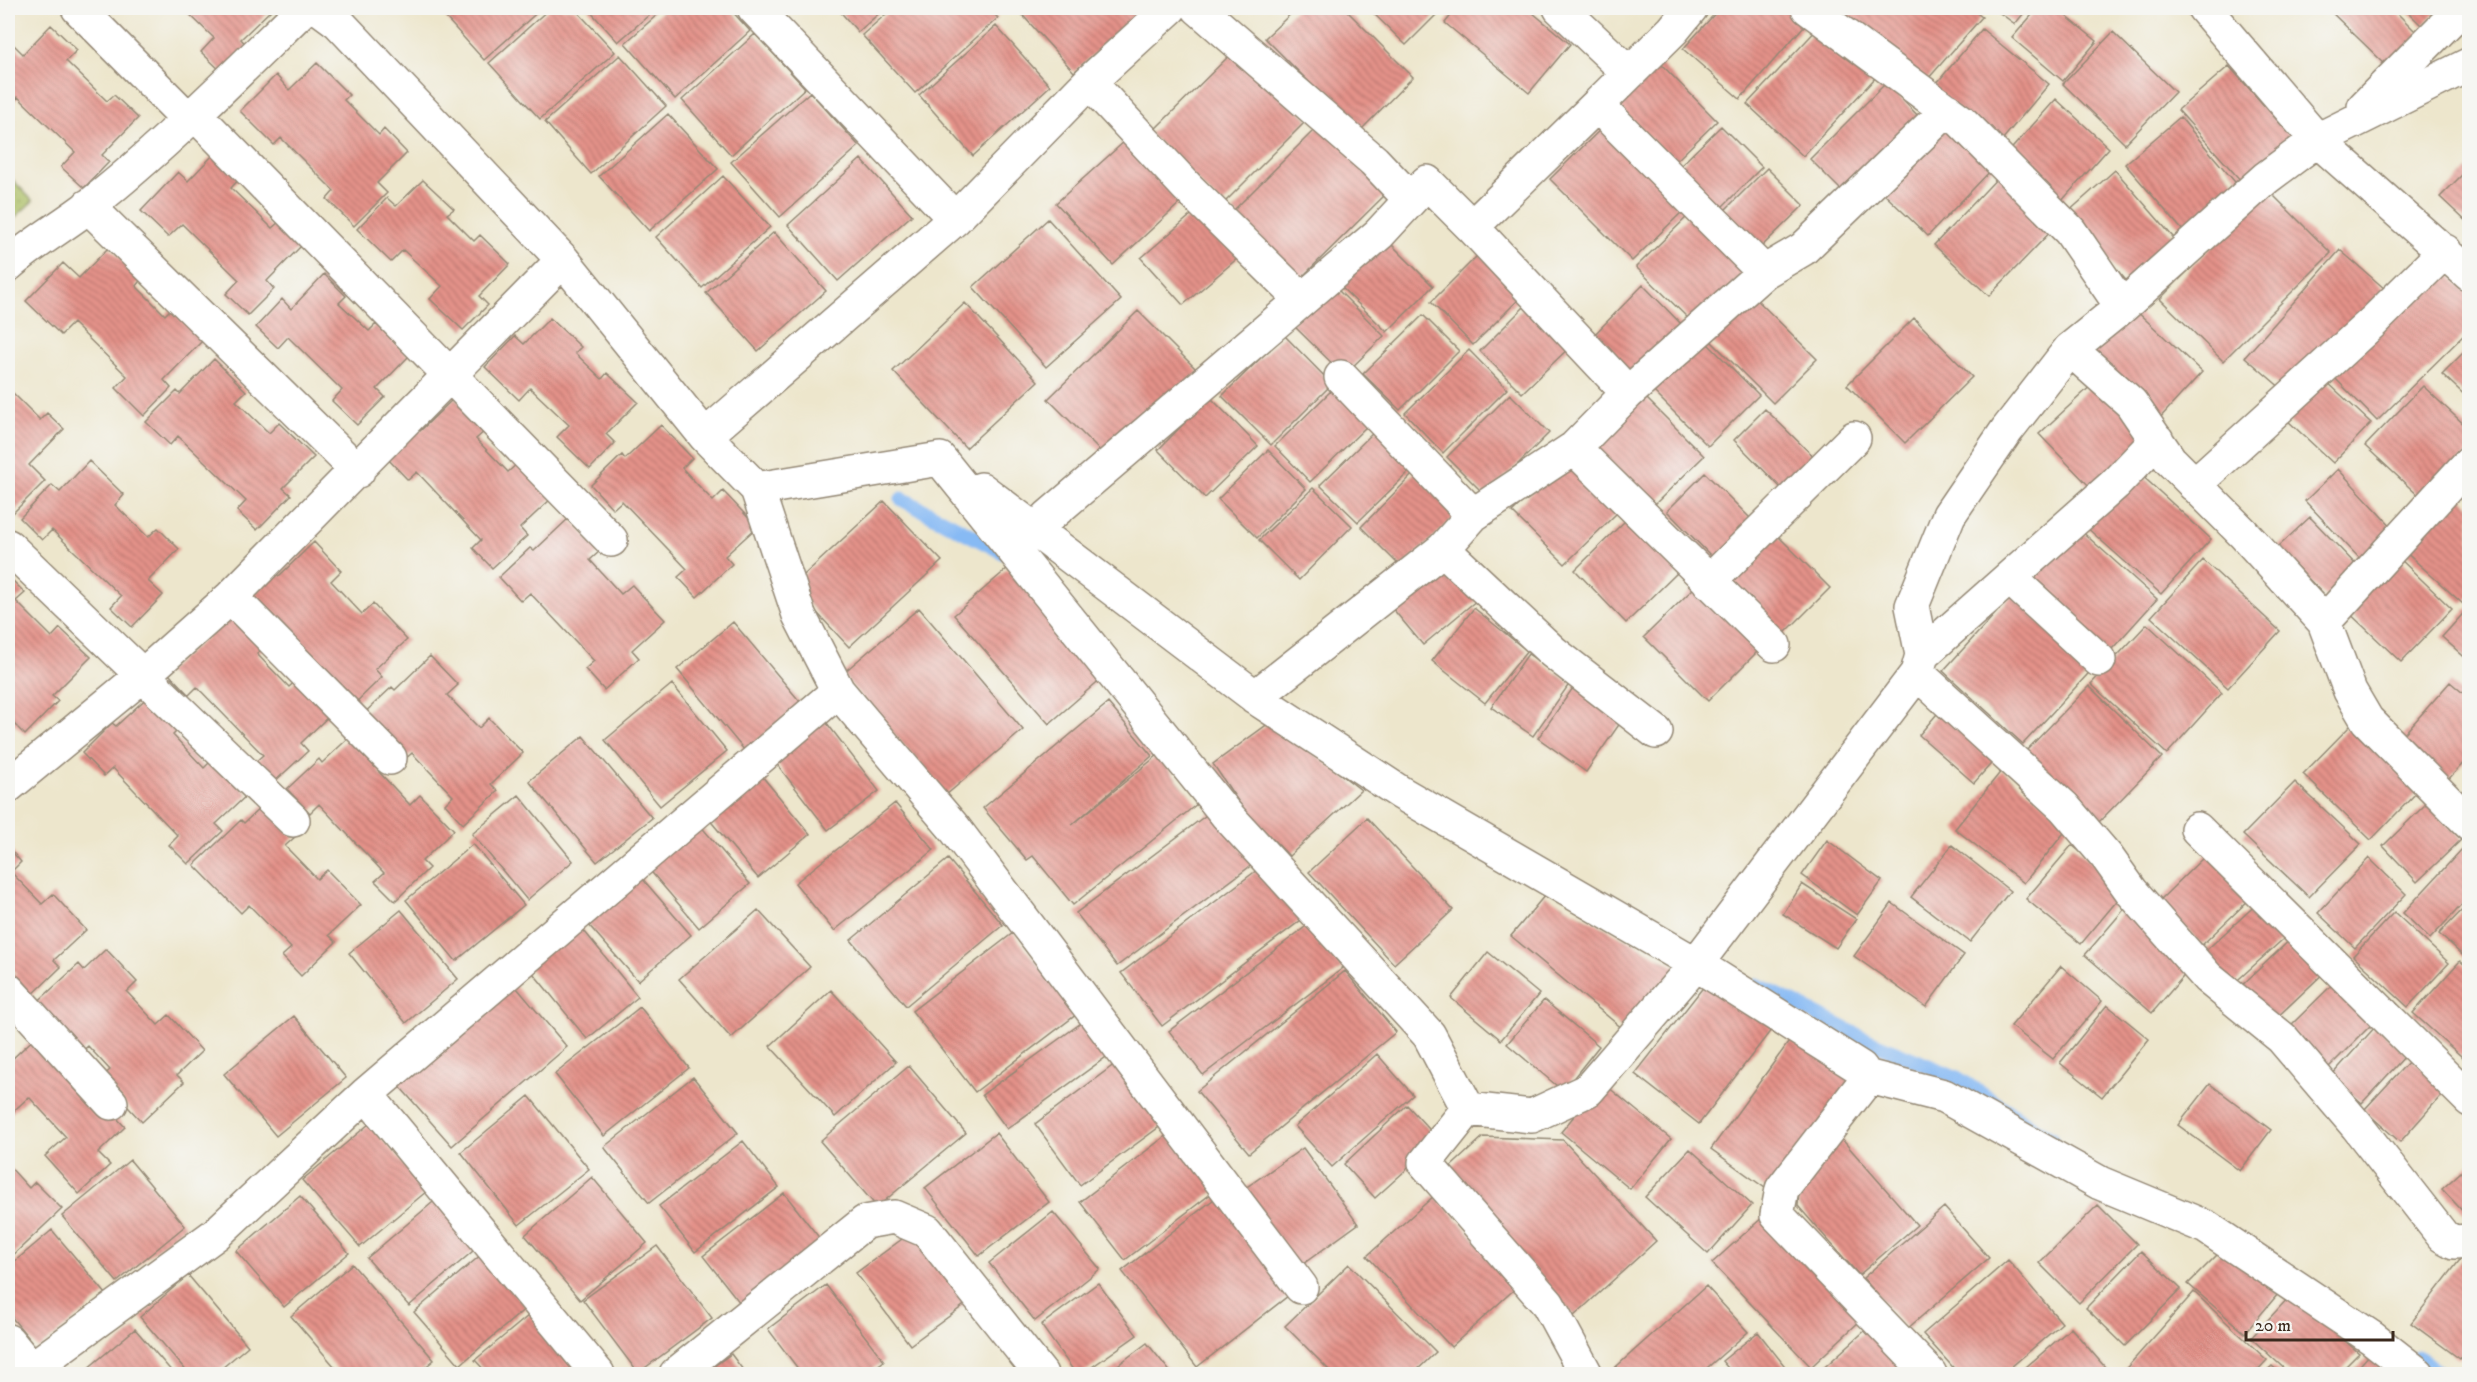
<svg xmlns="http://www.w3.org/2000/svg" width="2477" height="1382" font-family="'IM FELL DW Pica',serif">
  <defs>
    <pattern id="grass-dots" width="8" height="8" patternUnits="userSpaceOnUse" patternTransform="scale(1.5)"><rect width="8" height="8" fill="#aabe62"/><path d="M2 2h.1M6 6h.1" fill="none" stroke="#8c9b50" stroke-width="1.8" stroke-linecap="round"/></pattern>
    <pattern id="building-back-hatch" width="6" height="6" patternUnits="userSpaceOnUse" patternTransform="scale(1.5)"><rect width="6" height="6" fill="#e49289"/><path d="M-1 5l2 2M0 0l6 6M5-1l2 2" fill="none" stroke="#ba776f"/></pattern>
  </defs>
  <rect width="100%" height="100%" fill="#f6f6f2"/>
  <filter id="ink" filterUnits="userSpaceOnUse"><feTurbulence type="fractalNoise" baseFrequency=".0167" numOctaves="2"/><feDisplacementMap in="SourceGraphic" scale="12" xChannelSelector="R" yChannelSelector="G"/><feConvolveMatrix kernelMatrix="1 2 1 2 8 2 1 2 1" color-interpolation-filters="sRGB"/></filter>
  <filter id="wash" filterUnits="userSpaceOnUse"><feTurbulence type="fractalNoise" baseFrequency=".008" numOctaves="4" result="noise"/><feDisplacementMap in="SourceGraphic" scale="24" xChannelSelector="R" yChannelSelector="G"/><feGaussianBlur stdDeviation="1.35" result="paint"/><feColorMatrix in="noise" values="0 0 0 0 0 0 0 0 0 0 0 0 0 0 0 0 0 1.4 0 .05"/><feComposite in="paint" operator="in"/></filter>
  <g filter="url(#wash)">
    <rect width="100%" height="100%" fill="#ede6cc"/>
    <path fill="url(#grass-dots)" stroke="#727440" stroke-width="1.5" d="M8 175 33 201 8 224Z"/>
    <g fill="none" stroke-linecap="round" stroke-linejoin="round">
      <path stroke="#87baf4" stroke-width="15" d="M902 499 1003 552
        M1757 985 1869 1041 1957 1078 2051 1139
        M2418 1357 2442 1374"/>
    </g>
    <g id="blocks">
      <path fill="url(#building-back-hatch)" d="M183 8H273L241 39 248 47 223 73 201 52 214 38Z
        M437 8H542L484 60Z
        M550 8H574L615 52 540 119 489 63Z
        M587 8H657L618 42Z
        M665 8H729L750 31 675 99 625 43Z
        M837 8H885L858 32Z
        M893 8H988L998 18 915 93 862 35Z
        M1016 8H1145L1074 72Z
        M1297 8H1344L1413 77 1359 132 1265 38Z
        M1368 8H1443L1406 45Z
        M1457 8H1527L1570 44 1529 93 1445 23Z
        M1720 8H1799L1811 18 1740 99 1683 49Z
        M1837 8H1970L1982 17 1921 87 1834 11Z
        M1993 8H2028L2015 24Z
        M2038 8H2056L2097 41 2063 81 2012 38Z
        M2327 8H2392L2419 35 2388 67Z
        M2404 8H2441L2422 26Z
        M51 25 77 50 66 61 107 101 114 95 138 118 102 155 109 162 84 188 61 167 75 152 18 97 8 108V52L14 45 23 54Z
        M1821 25 1876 77 1803 156 1747 104Z
        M996 26 1050 86 973 156 919 95Z
        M1982 29 2049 84 1997 146 1931 90Z
        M2113 32 2175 92 2125 144 2063 84Z
        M755 34 805 88 731 155 682 100Z
        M1237 48 1308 119 1222 205 1150 134Z
        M620 55 666 106 591 174 545 122Z
        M317 63 349 95 344 100 379 135 384 129 407 153 377 183 387 193 354 226 327 199 334 191 281 138 274 145 240 111 276 75 289 90Z
        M1660 63 1717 121 1674 163 1617 105Z
        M2229 66 2300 146 2250 191 2178 110Z
        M1886 83 1925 123 1850 199 1810 159Z
        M810 92 859 146 780 217 731 162Z
        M2056 99 2109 148 2059 204 2005 156Z
        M668 114 718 169 649 231 599 176Z
        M2180 117 2245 194 2191 240 2125 164Z
        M1947 118 1996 165 1928 236 1879 189Z
        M1322 122 1390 190 1300 279 1233 211Z
        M1607 123 1689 205 1632 261 1550 179Z
        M1721 126 1762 167 1717 212 1676 170Z
        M1125 141 1181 202 1113 265 1056 203Z
        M216 152 241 177 231 188 272 228 279 222 302 245 267 281 274 289 248 315 226 294 239 280 182 224 168 237 141 211 178 172 188 181Z
        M861 159 912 215 838 281 788 225Z
        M2470 167V225L2440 197Z
        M1767 168 1804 205 1756 252 1720 215Z
        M2115 170 2179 244 2131 286 2067 213Z
        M2003 172 2058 224 1989 296 1934 245Z
        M723 176 770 227 702 288 656 237Z
        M423 180 454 209 447 214 474 241 480 235 510 264 479 296 488 305 463 330 430 299 442 286 403 250 391 262 357 229 387 198 396 206Z
        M2268 190 2331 253 2223 361 2160 299Z
        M1197 210 1239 257 1183 305 1141 258Z
        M1694 210 1750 268 1694 324 1636 267Z
        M1048 219 1121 300 1046 367 973 287Z
        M774 232 826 291 758 351 706 293Z
        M1383 236 1433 286 1387 332 1336 282Z
        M109 247 142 278 136 286 165 315 172 308 204 339 164 380 171 388 144 416 116 388 127 376 73 323 61 335 26 301 63 263 79 278Z
        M2340 250 2385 289 2290 396 2245 357Z
        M1480 253 1523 295 1473 345 1431 302Z
        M2443 269 2470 295V329L2377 421 2334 377Z
        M324 274 346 296 339 303 369 331 376 324 409 356 377 389 385 397 357 425 332 401 342 390 288 337 278 348 256 327 282 299 291 309Z
        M1331 283 1384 336 1344 375 1291 323Z
        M1643 285 1687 330 1633 384 1589 340Z
        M1747 290 1817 359 1773 403 1703 333Z
        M1531 300 1574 343 1522 393 1480 351Z
        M965 303 1038 381 966 448 893 371Z
        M2134 309 2202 372 2158 420 2089 358Z
        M1138 311 1199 372 1110 461 1048 399Z
        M1423 315 1459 351 1400 410 1363 374Z
        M550 318 581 347 575 353 602 379 607 373 638 402 606 434 615 443 590 469 557 437 569 425 530 388 519 400 485 367 515 336 524 344Z
        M1914 318 1972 377 1905 443 1847 385Z
        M1284 335 1332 384 1271 445 1222 396Z
        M1700 336 1759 395 1708 446 1649 387Z
        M2470 346V400L2442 374Z
        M1469 350 1507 389 1443 453 1405 413Z
        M214 359 246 391 236 401 269 433 279 423 314 457 283 488 291 495 257 530 237 511 246 501 178 436 170 445 146 422 177 391 180 394Z
        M2325 380 2371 423 2333 463 2287 420Z
        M2095 382 2147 436 2091 488 2039 434Z
        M1337 385 1373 420 1310 482 1275 446Z
        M2423 386 2470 430V450L2423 500 2365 446Z
        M8 388 40 420 47 413 64 429 29 465 45 481 9 517Z
        M1637 389 1704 456 1653 506 1586 439Z
        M1510 394 1549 433 1486 496 1447 457Z
        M455 397 487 429 476 439 508 472 518 463 552 498 520 528 527 536 492 568 473 548 481 540 417 472 408 480 386 457 417 427 420 431Z
        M1210 397 1258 446 1205 498 1158 450Z
        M1765 409 1818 461 1785 492 1734 440Z
        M661 425 692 458 682 468 713 501 723 491 757 527 725 556 732 564 697 597 678 577 687 569 622 501 613 509 591 485 622 455 625 459Z
        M1378 428 1415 466 1358 522 1320 485Z
        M1268 450 1306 489 1257 538 1218 499Z
        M1566 459 1619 511 1565 564 1512 512Z
        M89 461 124 495 115 505 148 537 158 528 179 549 148 581 163 595 132 627 111 607 121 596 52 530 42 540 20 518 52 485 60 492Z
        M2338 469 2396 531 2363 562 2305 501Z
        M2136 470 2211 539 2161 594 2085 526Z
        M1416 471 1458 514 1402 568 1361 527Z
        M1705 473 1754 522 1716 561 1667 511Z
        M1313 488 1352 526 1299 580 1259 540Z
        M2453 490 2470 505V596L2463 604 2402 549Z
        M884 501 942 561 849 647 792 586Z
        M2310 517 2358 567 2326 597 2278 547Z
        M569 518 600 551 590 560 621 594 632 585 665 620 632 650 639 658 604 690 585 669 594 661 530 593 521 601 499 577 530 548 534 551Z
        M1626 520 1678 572 1626 623 1575 570Z
        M2078 528 2157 599 2103 659 2024 588Z
        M1774 532 1830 588 1782 636 1726 579Z
        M314 542 341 571 331 581 362 614 373 604 407 640 375 669 382 677 348 710 244 603 275 573 279 576Z
        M2395 554 2452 609 2401 662 2343 607Z
        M2203 560 2280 631 2228 688 2151 617Z
        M1447 564 1477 600 1423 645 1393 609Z
        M1008 568 1103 677 1049 724 954 615Z
        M8 576 25 593 16 601 52 637 60 628 91 657 52 696 58 701 25 735 8 718Z
        M1698 584 1761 648 1708 701 1644 637Z
        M2018 589 2099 662 2023 744 1943 671Z
        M2470 606V662L2442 637Z
        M919 608 1023 730 946 795 842 674Z
        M1474 608 1527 651 1485 703 1432 661Z
        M236 612 268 644 257 654 289 687 300 677 333 712 301 743 308 751 273 783 254 763 263 755 197 687 189 695 167 672Z
        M733 622 802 704 745 751 677 669Z
        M2147 624 2222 693 2167 754 2091 684Z
        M1528 654 1570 683 1533 736 1491 707Z
        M430 656 458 685 447 695 479 728 489 718 523 753 491 784 498 791 463 824 445 804 453 796 412 753 403 761 360 717 392 687 395 690Z
        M2450 682 2470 699V756L2444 784 2397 742Z
        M672 684 727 751 660 806 605 740Z
        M1575 685 1623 719 1586 772 1538 738Z
        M2089 686 2162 757 2098 823 2024 753Z
        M152 693 183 725 173 735 204 768 214 758 248 794 216 824 223 831 188 864 169 845 178 836 113 768 104 776 82 753 112 723 116 726Z
        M1108 703 1152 756 1072 825 1158 755 1197 804 1073 905 1033 856 1027 860 983 808Z
        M1942 708 1997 757 1974 783 1919 735Z
        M823 718 879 791 828 830 772 758Z
        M1272 721 1361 790 1289 856 1242 807 1213 764Z
        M2351 725 2419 790 2371 840 2303 774Z
        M358 729 389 762 379 772 410 805 420 795 454 830 422 861 429 868 395 901 375 881 384 873 319 804 310 813 287 789 319 759 322 763Z
        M583 736 652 818 597 862 529 781Z
        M756 769 810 834 758 878 703 812Z
        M2002 770 2071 824 2024 883 1955 829Z
        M2295 782 2361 844 2309 897 2243 835Z
        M519 795 573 861 527 900 472 834Z
        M895 803 934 850 834 931 795 883Z
        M2427 803 2462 839 2417 882 2383 846Z
        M264 804 295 837 285 846 317 879 327 870 361 905 329 935 336 942 301 976 282 956 291 948 249 905 241 913 194 865 241 820 244 823Z
        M1213 810 1253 864 1117 966 1076 913Z
        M693 817 750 884 699 928 642 861Z
        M1367 818 1453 910 1394 964 1309 872Z
        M1827 840 1882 881 1857 915 1802 875Z
        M473 844 524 905 456 961 406 900Z
        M1952 845 2010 891 1970 942 1911 897Z
        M2072 845 2126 890 2081 944 2026 899Z
        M8 847 21 862 11 872 42 904 53 894 86 930 54 960 61 967 27 1000 8 981 16 973 8 964Z
        M2463 848 2470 854V896L2430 939 2403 913Z
        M2210 851 2253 896 2202 945 2159 901Z
        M2369 858 2406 894 2355 948 2318 913Z
        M948 859 1003 925 906 1006 851 940Z
        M1261 867 1301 920 1162 1026 1121 973Z
        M634 869 691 935 638 981 580 915Z
        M1802 884 1856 919 1836 948 1783 914Z
        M1545 895 1682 970 1629 1034 1511 936Z
        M2261 900 2291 932 2230 987 2201 955Z
        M2470 902V962L2439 934Z
        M1892 903 1964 955 1926 1007 1854 956Z
        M2127 906 2194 964 2152 1013 2085 955Z
        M401 910 458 979 406 1023 349 953Z
        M758 910 810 967 731 1038 679 979Z
        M2394 912 2449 963 2408 1007 2353 956Z
        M576 921 638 997 587 1039 524 962Z
        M1309 924 1343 968 1203 1075 1169 1031Z
        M1013 933 1077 1014 975 1092 912 1011Z
        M2296 934 2328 969 2272 1022 2239 988Z
        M106 949 137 982 127 992 158 1025 169 1015 202 1051 177 1075 184 1082 142 1122 101 1078 110 1070 88 1046 79 1054 33 1006 79 964 84 970Z
        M1488 952 1539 994 1501 1040 1451 998Z
        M2460 961 2470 969V1064L2413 1013Z
        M2061 966 2102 1001 2053 1059 2011 1026Z
        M1345 971 1396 1032 1249 1153 1197 1091Z
        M1712 976 1775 1025 1699 1124 1635 1074Z
        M511 981 567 1047 452 1146 394 1080Z
        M2336 981 2376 1020 2328 1068 2288 1028Z
        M831 990 896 1062 835 1117 770 1046Z
        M1544 1000 1599 1046 1563 1091 1507 1044Z
        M2107 1005 2149 1039 2102 1097 2060 1063Z
        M640 1007 689 1068 604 1136 555 1074Z
        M294 1016 346 1078 276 1136 224 1074Z
        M1088 1018 1113 1052 1007 1129 982 1095Z
        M2376 1026 2407 1054 2362 1103 2331 1076Z
        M1796 1032 1857 1077 1772 1193 1711 1149Z
        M39 1034 125 1127 98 1153 110 1165 79 1194 45 1156 66 1137 29 1097 8 1116V1053L12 1059Z
        M1377 1054 1413 1095 1332 1167 1295 1126Z
        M2412 1058 2447 1089 2400 1142 2364 1110Z
        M1119 1061 1166 1122 1080 1185 1035 1124Z
        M909 1066 966 1133 877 1207 820 1141Z
        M693 1077 738 1133 649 1203 604 1147Z
        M1602 1082 1671 1139 1630 1189 1561 1132Z
        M2210 1084 2271 1130 2240 1171 2178 1125Z
        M529 1096 589 1169 519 1225 461 1152Z
        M1407 1105 1439 1140 1375 1198 1344 1164Z
        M369 1124 427 1191 360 1247 302 1180Z
        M1172 1131 1217 1189 1125 1260 1080 1202Z
        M996 1133 1049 1202 979 1256 925 1188Z
        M1839 1136 1917 1225 1859 1275 1798 1206 1800 1170Z
        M1483 1137 1563 1140 1656 1241 1574 1316 1444 1173Z
        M743 1141 779 1187 695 1252 659 1206Z
        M1303 1148 1358 1224 1296 1269 1241 1191Z
        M1690 1149 1752 1205 1708 1254 1645 1197Z
        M130 1160 185 1226 117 1282 62 1216Z
        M2470 1164V1219L2442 1189Z
        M8 1165 29 1188 35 1182 62 1209 10 1258 8 1255Z
        M592 1177 647 1243 580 1300 525 1235Z
        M784 1193 825 1245 744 1308 703 1256Z
        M1435 1195 1518 1286 1451 1347 1367 1256Z
        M300 1196 349 1253 284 1307 236 1251Z
        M1218 1196 1293 1292 1197 1367 1122 1271Z
        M439 1197 480 1245 409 1306 367 1258Z
        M2098 1205 2137 1244 2079 1303 2039 1263Z
        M1944 1207 1989 1258 1907 1329 1863 1278Z
        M1053 1212 1100 1269 1035 1321 989 1263Z
        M1765 1215 1863 1318 1811 1367 1712 1263Z
        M52 1230 106 1294 38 1349 8 1313V1267Z
        M913 1231 967 1303 910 1345 856 1273Z
        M2227 1245 2278 1294 2245 1333 2188 1284Z
        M657 1246 712 1318 638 1373 583 1300Z
        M2141 1251 2181 1289 2125 1346 2086 1308Z
        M2466 1252 2470 1255V1346L2460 1359 2411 1323Z
        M482 1254 527 1307 460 1365 414 1312Z
        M2008 1260 2062 1323 2003 1374H1959L1923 1334Z
        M352 1264 434 1360 417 1374H341L291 1316Z
        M1349 1264 1436 1352 1413 1374H1333L1285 1326Z
        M188 1275 248 1346 215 1374H189L140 1317Z
        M1098 1283 1137 1335 1082 1374H1076L1041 1325Z
        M826 1285 884 1361 866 1374H802L768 1329Z
        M1706 1286 1748 1332 1700 1374H1608Z
        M2194 1292 2267 1360 2254 1374H2121Z
        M2291 1295 2359 1353 2338 1374H2290L2251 1338Z
        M534 1311 588 1374H488L475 1360Z
        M1870 1326 1915 1374H1817Z
        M2071 1328 2111 1374H2018Z
        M135 1329 174 1374H81Z
        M1758 1332 1791 1374H1733L1722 1361Z
        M1147 1343 1172 1374H1106Z
        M2371 1353 2395 1374H2352Z
        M731 1354 746 1374H703Z
        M2272 1366 2281 1374H2263Z"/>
    </g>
  </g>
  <g filter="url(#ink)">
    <use href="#blocks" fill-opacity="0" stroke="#948875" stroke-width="1.5"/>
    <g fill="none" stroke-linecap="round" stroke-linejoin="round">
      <defs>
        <path id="minor" d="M78 8 189 120
          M319 8 338 22 563 260 705 436 757 489 799 615 838 691 955 829 1301 1287
          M754 8 955 219
          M1198 8 1374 161 1410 199
          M1560 8 1629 73
          M1808 8 1961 121 2070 231 2122 307 2070 349 2007 430 1949 515 1912 606 1922 655 1917 673
          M2204 8 2317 140 2470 275
          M1089 82 1187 187 1302 300
          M1597 105 1673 30 1691 8
          M2364 107 2462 8
          M195 114 611 540
          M88 206 358 471
          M1472 227 1628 393
          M8 265C33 243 63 226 89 206 166 145 235 75 304 8
          M2122 307 2266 178 2317 140 2470 64
          M2070 349 2131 403 2170 460 2243 533 2324 622 2350 691 2367 720 2470 824
          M1341 377 1473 515
          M705 436 955 219 1089 82 1170 8
          M1574 448 1774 645
          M2194 485 2374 321 2445 251
          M757 489 940 459 1226 814 1429 1035 1468 1109 1532 1116 1588 1090 1696 964 1917 673 2064 807 2107 857 2132 892 2208 978 2282 1038 2357 1126 2443 1236 2454 1242 2470 1241
          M981 489 1262 702 1401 793 1696 964 1861 1068 1866 1076 1864 1083 1782 1189 1777 1215 1930 1374
          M1048 517 1379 234 1427 182 1472 227 1597 105 1764 272
          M8 546 293 820
          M1443 549 1553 652 1656 732
          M2010 578 2099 660
          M1709 582 1854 438
          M231 597 390 758
          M2324 622 2470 462
          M1922 655 2115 484 2157 440
          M1255 697 1443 549 1473 515 1574 448 1628 393 1764 272 1803 249 1947 110
          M8 786 142 676 231 597 563 260
          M2197 829 2470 1100
          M8 990 111 1103
          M1866 1076 1944 1096 2100 1183 2206 1227 2372 1338 2418 1374
          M366 1094 598 1374
          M1468 1109 1425 1163 1548 1304 1586 1374
          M8 1341 35 1374
          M31 1369 216 1234 366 1094 838 691
          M676 1374 865 1222 894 1217 927 1231 1041 1374"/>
      </defs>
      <use href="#minor" stroke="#948875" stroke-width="36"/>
      <use href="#minor" stroke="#fff" stroke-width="33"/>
    </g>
  </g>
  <rect width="2477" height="1382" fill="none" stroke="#f6f6f2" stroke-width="30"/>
  <path d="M2246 1331v9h147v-9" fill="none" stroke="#3b2a1e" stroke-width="3"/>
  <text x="2255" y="1331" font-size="18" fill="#3b2a1e" stroke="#f6f6f2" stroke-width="4.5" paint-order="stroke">20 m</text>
</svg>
